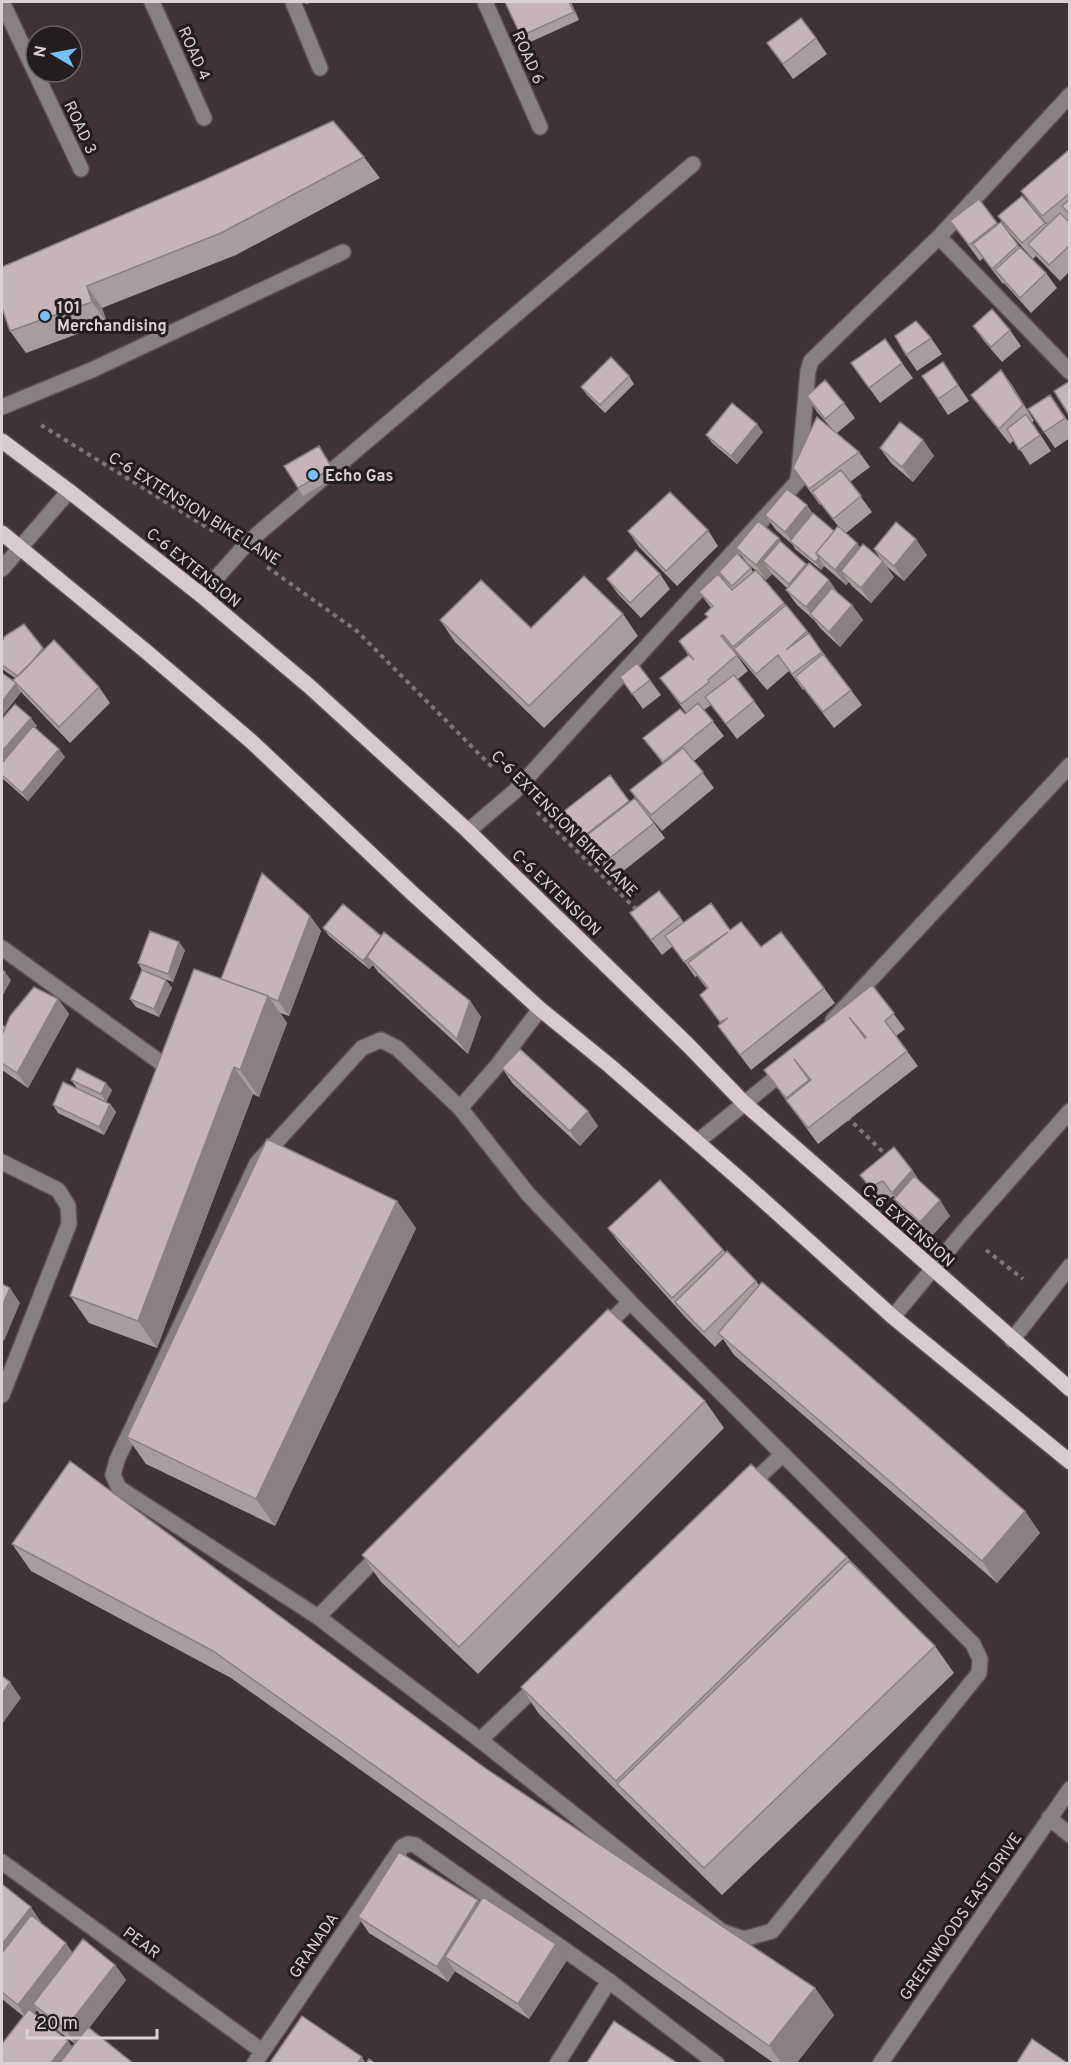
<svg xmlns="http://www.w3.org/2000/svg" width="1071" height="2065" font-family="Overpass,sans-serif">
  <rect width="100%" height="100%" fill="#403336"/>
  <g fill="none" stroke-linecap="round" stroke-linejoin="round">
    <defs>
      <path id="minor" d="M2 2 81 169
        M152 2 204 118
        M293 2 320 68
        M485 2 540 127
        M939 237 1070 372
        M2 407 94 369 343 252
        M2 569 69 491
        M201 595 242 549 261 531 693 164
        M468 831 515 791 797 482 799 472 808 371 811 361 939 237 1070 95
        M2 948 164 1065
        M833 1020 1070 765
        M381 1040 397 1048 460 1108 528 1194 630 1302 973 1644 980 1659 979 1673 772 1931 744 1939 721 1931 480 1740 318 1617 119 1488 113 1475 117 1460 257 1163 362 1048Z
        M460 1108 497 1066 540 1009
        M697 1142 788 1068
        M2 1162 58 1190 68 1206 69 1224 2 1395
        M893 1317 964 1231 1070 1111
        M601 1331 630 1302
        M1012 1340 1070 1266
        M748 1487 783 1454
        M318 1617 383 1551
        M480 1740 540 1683
        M1049 1818 1070 1835
        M2 1862 262 2051
        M254 2064 402 1847 408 1844 415 1845 609 1981 717 2064
        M557 2064 609 1981
        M880 2064 1070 1789"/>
      <path id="major" d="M2 441 69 491 201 595 309 686 468 831 688 1045 744 1103 1070 1389
        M2 533 148 653 252 742 412 893 540 1009 610 1066 744 1183 893 1317 1070 1462"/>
    </defs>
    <use href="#minor" stroke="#5c4f52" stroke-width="18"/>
    <use href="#major" stroke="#5c4f52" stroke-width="18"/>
    <path stroke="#807577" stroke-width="4" stroke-dasharray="4.5 4.5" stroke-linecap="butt" d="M41 425 216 533
      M267 567 357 631 494 769
      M537 812 639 912
      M847 1117 887 1156
      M986 1250 1023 1279"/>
    <use href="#minor" stroke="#888182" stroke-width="15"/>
    <use href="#major" stroke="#d9cacd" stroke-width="15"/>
  </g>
  <path fill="#a99c9e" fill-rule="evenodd" d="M304 2H313L306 4Z
    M571 2 579 20 526 44 521 36Z
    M816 38 827 54 793 79 767 43Z
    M1070 149V217L1067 220 1070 223V271L1060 281 1036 256 1033 259 1009 232 998 216 1045 223 1048 225 1032 207 1021 191Z
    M364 157 380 178 236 255 102 308 107 323 26 353 10 331 2 308Z
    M979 199 998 224 1001 222 1019 247 1046 273 1057 288 1031 313 1004 283 1003 284 983 258 980 261 950 221Z
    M973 326 1010 330 1021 346 1002 362 984 341Z
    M931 338 942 354 917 371 906 355Z
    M943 362 969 401 948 415 922 376Z
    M851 363H902L913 378 880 403Z
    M1001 370 1012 385 1034 421 1032 422 1051 451 1030 465 1014 440 1010 444 982 410 971 395Z
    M629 376 634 384 605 413 587 395 581 387Z
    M1050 395 1070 424V438L1055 448 1028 409Z
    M807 396 844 403 855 418 837 433 859 452 870 467 850 482 872 512 846 533 857 543 860 548 882 561 874 549 927 555 904 581 885 565 894 577 871 603 852 586 849 582 846 585 824 566 821 570 795 549 793 545 776 530 765 515 813 513 834 531 838 526 821 504 820 505 793 468 832 429 817 412Z
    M763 432 737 464 712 443 706 435Z
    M923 440 934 456 913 482 891 463 880 448Z
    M324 454 337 476 303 496 298 488Z
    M708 530 718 546 677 586 639 547 628 531Z
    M782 543 807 565 829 580 838 593 852 605 863 620 840 647 821 629 814 620 797 605 786 590 788 589 772 574 766 580 759 573 807 631 862 705 834 728 804 689 803 690 789 671 767 690 733 650 748 671 738 679 765 716 737 739 711 705 704 710 724 736 694 761 714 788 662 831 641 806 630 790 663 764 643 738 686 713 660 678 688 655 679 641 707 618 711 608 699 592 727 584 719 572 751 568 753 572 755 570 747 563 736 548Z
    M660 574 670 589 641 618 618 594 607 579Z
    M623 614 638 636 544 728 455 642 440 620 531 628Z
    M2 641 45 650 99 687 110 703 70 743 21 692 3 715 2 714V673L15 683V678L2 669Z
    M620 677 650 680 661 695 643 709Z
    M2 719 37 726 35 728 65 757 28 801 2 778Z
    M610 775 630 802 654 823 665 838 612 880 582 839 584 838 564 811Z
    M630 913 680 917 684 923 730 930 761 947 824 988 835 1003 751 1070 718 1026 720 1023 700 995 707 989 697 976 695 977 673 946 662 955Z
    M310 916 321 931 289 1016 280 1013 287 1023 259 1097 253 1094 157 1348 89 1323 70 1296 221 979Z
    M323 928 381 936 470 1001 481 1017 468 1054 378 972 373 965 369 969 329 936Z
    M185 950 173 982 165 979 172 988 159 1017 136 1007 130 999 142 970 138 963Z
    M872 985 905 1029 896 1036 918 1066 818 1144 764 1070Z
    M58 999 69 1014 28 1088 2 1070V1025L5 1027Z
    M502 1068 598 1126 580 1146 513 1084Z
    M71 1080 112 1090 106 1102 110 1104 116 1112 104 1135 58 1113 53 1105 77 1088Z
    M912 1170 921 1183 950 1216 930 1238 905 1214 894 1199 895 1198 894 1196 880 1202 860 1175Z
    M416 1228 275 1526 146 1464 127 1437Z
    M608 1228 723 1250 756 1281 759 1285 1040 1533 997 1583 734 1355 723 1339 715 1347 685 1317 619 1243Z
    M705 1401 724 1428 478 1674 381 1582 362 1555Z
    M12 1544 485 1768 815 1988 834 2015 796 2064H775L231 1678 31 1571Z
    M847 1557 935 1646 954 1673 722 1895 539 1714 521 1687Z
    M2 1884 41 1922V1923L72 1953 115 1965 126 1980 89 2028 134 2064H2L23 2016 2 1999ZM37 2010 43 2019 75 2044 72 2047 68 2041 34 2014Z
    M478 1900 480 1903 567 1960 529 2019 456 1972 455 1971 448 1982 369 1933 358 1917Z"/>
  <path fill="#8a7f81" d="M569 2H571L579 20 574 12Z
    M87 286 102 308 107 323 92 302Z
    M1001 370 1012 385 1034 421 1023 405Z
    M757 424 763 432 737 464 731 456Z
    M923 440 934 456 913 482 902 467Z
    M807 505 818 521 793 543 785 532Z
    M779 538 789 553 763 561 772 574 766 580 756 565Z
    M916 539 927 555 904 581 894 566Z
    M857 543 868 559 841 571 849 582 846 585 835 570Z
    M819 558 824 566 821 570 815 562Z
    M883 561 894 577 871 603 861 588Z
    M806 564 817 579 800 599 789 584Z
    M829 580 840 596 813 617 806 607Z
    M852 605 863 620 840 647 829 632Z
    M16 684 21 692 3 715 2 713V702Z
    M31 718 37 726 3 764 2 762V751Z
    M59 749 65 757 28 801 22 793Z
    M310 916 321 931 289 1016 278 1001Z
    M383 937 367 957 373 965 369 969 363 961Z
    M179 942 185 950 173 982 168 974Z
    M5 972 11 980 2 997V979Z
    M166 980 172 988 159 1017 154 1009Z
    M268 996 287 1023 259 1097 240 1070Z
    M58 999 69 1014 28 1088 17 1073Z
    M470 1001 481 1017 468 1054 457 1039Z
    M234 1067 253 1094 157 1348 138 1321Z
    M106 1083 112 1090 106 1102 101 1094Z
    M110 1104 116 1112 104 1135 99 1127Z
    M588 1111 598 1126 580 1146 570 1131Z
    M912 1170 923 1186 901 1205 892 1193Z
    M940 1200 950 1216 930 1238 920 1222Z
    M397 1201 416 1228 275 1526 256 1499Z
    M10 1288 20 1303 4 1341 2 1338V1306Z
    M1025 1511 1040 1533 997 1583 982 1561Z
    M10 1682 21 1698 2 1724V1694Z
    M478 1900 489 1915 445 1957 455 1971 448 1982 437 1967Z
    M31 1907 41 1922 2 1973V1944Z
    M66 1943 77 1959 33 2004 37 2010 28 2021 18 2005Z
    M556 1944 567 1960 529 2019 518 2004Z
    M115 1965 126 1980 76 2045 65 2029Z
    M815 1988 834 2015 796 2064H782L769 2046Z
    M68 2041 79 2056 73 2064H50Z
    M362 2057 366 2064H357Z"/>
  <path fill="#c5b5b8" stroke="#8a7f81" stroke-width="1.5" fill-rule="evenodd" d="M505 2H569L574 12 521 36Z
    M801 18 816 38 783 64 767 43Z
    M333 121 364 157 221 233 87 286 92 302 10 331 2 308V267L204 180Z
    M1070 149V193L1042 216 1021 191Z
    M1022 196 1045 223 1022 243 998 216Z
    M979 199 997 223 969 245 950 221Z
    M1070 199V215L1062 206Z
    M1060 213 1070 223V245L1049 265 1028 244Z
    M1001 222 1018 245 992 269 973 244Z
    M1020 247 1046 273 1020 298 995 270Z
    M992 309 1010 330 991 347 973 326Z
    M916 321 931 338 906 355 895 336Z
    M885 339 902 363 869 388 851 363Z
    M611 357 629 376 600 405 581 387Z
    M943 362 958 385 938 399 922 376Z
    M1001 370 1023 405 999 429 971 395Z
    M825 380 844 403 825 419 807 396Z
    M1070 381V415H1069L1054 391Z
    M1050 395 1065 418 1044 432 1028 409Z
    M732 403 757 424 731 456 706 435Z
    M1026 414 1040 435 1019 450 1007 429Z
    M817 417 859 452 809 489 793 468Z
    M900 422 923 440 902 467 880 448Z
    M319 446 332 468 298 488 284 466Z
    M841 470 861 496 833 519 812 492Z
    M787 489 807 505 785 532 765 515Z
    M670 492 708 530 666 571 628 531Z
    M813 513 834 531 816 553 819 558 815 562 790 541Z
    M758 521 779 538 756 565 736 548Z
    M896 522 916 539 894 566 874 549Z
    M838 526 857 543 835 570 816 553Z
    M780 541 806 564 789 584 763 561Z
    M863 544 883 561 861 588 841 571Z
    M636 550 660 574 630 603 607 579Z
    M737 553 751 568 732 586 719 572Z
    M809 563 829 580 806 607 786 590Z
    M756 570 784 603 733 647 723 635 721 636 737 655 708 680 709 682 681 704 660 678 689 655 694 660 679 641 708 617 705 614 713 606 699 592 718 574 732 590Z
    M584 576 623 614 529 706 440 620 481 580 531 628Z
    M832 588 852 605 829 632 810 614Z
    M786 605 807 631 786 650 809 633 822 652 792 674 778 655 756 674 734 649Z
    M24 624 43 648 31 663 18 676 2 665V641L5 636Z
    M54 640 99 687 59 727 13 680Z
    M823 654 851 690 823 712 795 677Z
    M637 663 650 680 632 694 620 677Z
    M2 673 16 683 2 702Z
    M734 675 754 701 726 724 705 697Z
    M698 703 713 721 663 762 643 738 680 709 685 714Z
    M15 704 31 718 2 751V719Z
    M33 726 59 749 22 793 2 775V763Z
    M683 748 703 772 651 815 630 790Z
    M610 775 629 801 584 836 564 811Z
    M635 798 654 823 601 865 582 839Z
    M262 873 310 916 278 1001 268 997V996L221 979Z
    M659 891 680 917 651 940 630 913Z
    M711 903 730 930 741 922 761 947 781 932 824 988 740 1055 718 1026 728 1018 720 1022 700 995 708 988 688 963 728 932 684 962 665 936Z
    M343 904 381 936 363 961 323 928Z
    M150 931 179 942 168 974 138 963Z
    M384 932 470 1001 457 1039 367 957Z
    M194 969 268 996 240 1070 234 1067 138 1321 70 1296Z
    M2 970 5 972 2 979Z
    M142 970 166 980 154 1009 130 999Z
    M872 985 894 1013 885 1021 907 1051 808 1128 786 1100 811 1080 794 1059 809 1080 786 1098 764 1070ZM849 1017 866 1037 865 1038Z
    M34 987 58 999 17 1073 2 1063V1035L10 1016Z
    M2 1025 5 1027 2 1035Z
    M520 1049 588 1111 570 1131 502 1068Z
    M77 1068 106 1083 101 1094 71 1080Z
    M63 1082 110 1104 99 1127 53 1105Z
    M267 1139 397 1201 256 1499 127 1437Z
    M894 1147 912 1170 892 1193 883 1181 870 1187 860 1175Z
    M914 1176 940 1200 920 1222 894 1199Z
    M660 1180 723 1250 672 1298 608 1228Z
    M727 1251 756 1281 704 1332 675 1302Z
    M762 1282 1025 1511 982 1561 718 1333Z
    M2 1284 10 1288 2 1306Z
    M608 1309 705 1401 459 1647 362 1555Z
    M70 1461 485 1768 815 1988 769 2046 213 1651 12 1544Z
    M751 1464 847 1557 616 1781 521 1687Z
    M849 1561 935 1646 704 1868 617 1784Z
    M2 1676 10 1682 2 1694Z
    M399 1852 478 1900 437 1967 358 1917Z
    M2 1884 31 1907 2 1944Z
    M483 1897 556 1944 518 2004 445 1957Z
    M31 1915 66 1943 18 2005 2 1992V1953Z
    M83 1939 115 1965 65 2029 33 2004Z
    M29 2009 68 2041 50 2064H2V2044Z
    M302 2016 362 2057 357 2064H269Z
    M614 2021 677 2063V2064H586Z
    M88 2027 134 2064H59Z
    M1032 2039 1069 2064H1016Z
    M369 2059 376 2064H366Z"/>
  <g fill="#75c0f6" stroke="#231d1e" stroke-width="2">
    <circle cx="45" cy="316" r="6"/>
    <circle cx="313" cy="475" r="6"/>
  </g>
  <g text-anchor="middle" stroke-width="6" stroke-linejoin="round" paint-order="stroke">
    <g font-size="16" fill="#d9d1d2" stroke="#231d1e">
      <text transform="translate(195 53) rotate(66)" y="6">ROAD 4</text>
      <text transform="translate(529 57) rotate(66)" y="6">ROAD 6</text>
      <text transform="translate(81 127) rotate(65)" y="6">ROAD 3</text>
      <text transform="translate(195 508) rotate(32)" y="6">C-6 EXTENSION BIKE LANE</text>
      <text transform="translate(194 567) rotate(39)" y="6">C-6 EXTENSION</text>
      <text transform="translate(565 823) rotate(45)" y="6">C-6 EXTENSION BIKE LANE</text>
      <text transform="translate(557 892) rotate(44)" y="6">C-6 EXTENSION</text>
      <text transform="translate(909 1225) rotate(41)" y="6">C-6 EXTENSION</text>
      <text transform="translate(960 1916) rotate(-55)" y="6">GREENWOODS EAST DRIVE</text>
      <text transform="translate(142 1942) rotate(36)" y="6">PEAR</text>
      <text transform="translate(313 1945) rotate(-56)" y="6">GRANADA</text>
    </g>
    <g font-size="16" font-weight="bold" fill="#d9d1d2" stroke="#231d1e" text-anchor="start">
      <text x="57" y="313">101<tspan x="57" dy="18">Merchandising</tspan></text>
      <text x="325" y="481">Echo Gas</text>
    </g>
  </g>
  <rect width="1071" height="2065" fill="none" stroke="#d9d1d2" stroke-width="6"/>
  <g transform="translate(54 54) rotate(280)"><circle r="28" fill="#231d1e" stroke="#6c6566" stroke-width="1.5"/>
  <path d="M0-4.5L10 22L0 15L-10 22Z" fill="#75c0f6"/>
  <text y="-9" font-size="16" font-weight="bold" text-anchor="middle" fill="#d9d1d2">N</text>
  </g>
  <path d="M27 2029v9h130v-9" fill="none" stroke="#d9d1d2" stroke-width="3"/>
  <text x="36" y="2029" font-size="18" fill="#d9d1d2" stroke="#231d1e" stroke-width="4.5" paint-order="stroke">20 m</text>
</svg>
